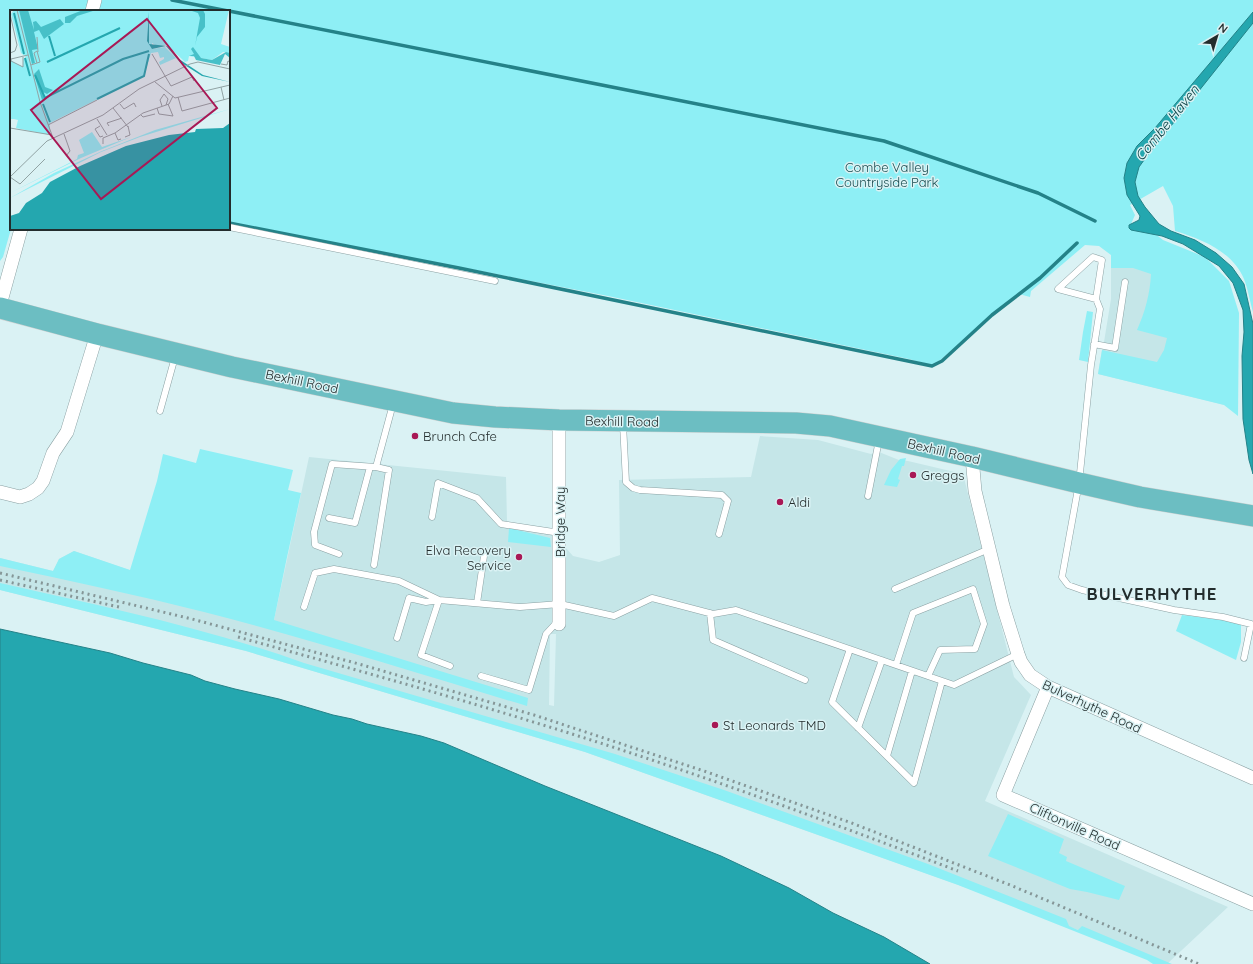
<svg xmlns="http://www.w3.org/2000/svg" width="1253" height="964" font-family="Quicksand,sans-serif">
  <rect width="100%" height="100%" fill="#daf2f4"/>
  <path fill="#c5e6e8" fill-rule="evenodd" d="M1111 255 1168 267 1225 405 1098 374 1102 350 1105 346 1104 342 1111 299Z
    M760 436 818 440 871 454 879 452 899 460 908 461 963 474 1014 677 1031 695 985 801 1228 907 1167 964 984 894 585 752 246 651 0 590V558L53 571 59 559 74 551 274 620 309 457 506 477 507 522 549 529 573 556 599 562 620 555 619 480 751 477ZM550 634H556L554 706 549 705Z"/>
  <path fill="#8eeff5" d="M0 0H1253V312C1250 302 1248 289 1244 279 1233 252 1202 239 1175 231L1173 206 1163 186 1130 205 1135 215 1131 224 1133 229H1149L1163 240 1205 257 1229 281 1239 313 1238 416 1224 405 1098 374 1102 350 1157 362 1164 350 1167 338 1137 330C1145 312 1150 294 1151 274L1133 268H1111V255L1099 246 1085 245 1031 291 1030 297 1019 294 933 366 909 359 608 296 229 222V11H11V229L3 257 0 261Z
    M1087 311 1093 312 1088 362 1079 360 1083 332Z
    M200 449 293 470 288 490 301 493 286 562 274 620 528 698 527 706C420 674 313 640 204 612 136 595 68 580 0 566V558L53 571 59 559 74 551 130 570 157 481 163 454 196 463Z
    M906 458 904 466H902L898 479 900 480 897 487 884 485 891 470 900 459Z
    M509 528 550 538 551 547 508 542Z
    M0 583C102 606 206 628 304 663L615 754 724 790 928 864 1066 919 1069 926 1078 930 1082 926 1172 964H1153L1147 960 958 885 585 752 246 651 0 590Z
    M1182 615 1230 621 1241 625V642L1236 660 1176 631Z
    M1008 814 1064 839 1059 853 1067 857 1066 861 1125 886 1119 900 1087 892 1070 889 988 856Z"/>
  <path fill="#24a7af" stroke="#248288" d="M1253 12V23L1147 156 1139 167 1135 182 1138 196 1145 207 1159 224 1171 231 1195 240 1216 253 1232 267 1244 284 1253 324V474L1249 460 1243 419 1242 356 1244 332 1243 310 1233 283 1219 266 1183 244 1162 236 1131 230 1129 228V225L1139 220 1140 216 1127 195 1124 178 1127 163 1137 146 1155 128Z
    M0 629 110 653 143 663 191 675 205 681 235 689 279 699 333 715 352 719 367 724 421 736 444 743 545 786 721 856 789 888 833 913 884 937 930 964H0Z"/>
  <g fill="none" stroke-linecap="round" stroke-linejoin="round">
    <path stroke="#248288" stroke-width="3.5" d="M172 0 228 11
      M229 11 884 141 1038 193 1095 221
      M229 223 459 268 932 366 942 361 992 315 1040 278 1077 243"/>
    <defs>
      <path id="service" d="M229 227 495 281
        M1096 299 1058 289 1093 257 1102 260 1096 299 1100 309 1091 365 1079 483 1062 577 1068 585 1082 590 1174 610 1223 617 1251 624 1244 658
        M1094 344 1115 348 1125 282
        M160 411 175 357
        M623 424 626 482 633 488 640 490 722 495 728 501 719 534
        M868 496 879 440
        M432 517 438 483 477 498 501 524 560 533
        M329 518 355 523 370 467
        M339 554 315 545 314 532 332 464 376 467
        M374 565 389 470 376 467 393 404
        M895 589 989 549
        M477 603 484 556
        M304 607 315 573 334 569 399 581 439 600
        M710 613 713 640 805 680
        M397 638 409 598 426 602 439 600
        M850 649 832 702 914 783 942 681
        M896 665 913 613 973 589 984 624 975 649 940 650 928 676
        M450 666 421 655 439 600 520 607 560 604 614 616 652 598 713 614 736 610 954 685 1018 654
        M481 676 529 690 546 634 558 621
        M858 728 882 660
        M887 756 912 671"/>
      <path id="minor" d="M92 11 95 0
        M0 305 21 229
        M559 420V624
        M972 457 975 491 1003 606 1018 654 1021 662 1030 675 1048 687 1253 778
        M0 492 20 497 29 494 38 488 43 481 53 453 67 432 97 334
        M1048 687 1003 795 1253 904"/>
      <path id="trunk" d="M0 308 97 334 232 367 453 413 495 417 559 420 796 423 830 426 972 457 1079 483 1140 497 1253 516"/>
    </defs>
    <use href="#service" stroke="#8ba1a3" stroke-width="7"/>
    <use href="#minor" stroke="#8ba1a3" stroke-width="14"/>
    <use href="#trunk" stroke="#cfd1d1" stroke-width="22"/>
    <use href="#service" stroke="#fff" stroke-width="6"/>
    <use href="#minor" stroke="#fff" stroke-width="13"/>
    <use href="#trunk" stroke="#6cbec2" stroke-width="21"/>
    <path stroke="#859697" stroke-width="3" stroke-dasharray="2 4" stroke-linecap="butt" d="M0 573 192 619 359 664 534 715 704 771 849 822 1010 885 1199 964
      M0 580 119 607
      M238 637C335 664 433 691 530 721 675 765 817 817 958 871"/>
  </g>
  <g fill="#a81855" stroke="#daf2f4" stroke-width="1.5">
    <circle cx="415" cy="436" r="4"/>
    <circle cx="913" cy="475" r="4"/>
    <circle cx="780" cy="502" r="4"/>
    <circle cx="519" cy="557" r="4"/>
    <circle cx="715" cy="725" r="4"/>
  </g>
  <g text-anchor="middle" stroke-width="3" stroke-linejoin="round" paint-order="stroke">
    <g font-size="13" fill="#174b4f" stroke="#daf2f4">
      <text x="887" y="172">Combe Valley<tspan x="887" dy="15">Countryside Park</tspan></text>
    </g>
    <g font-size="13" fill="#232d2d" stroke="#daf2f4">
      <text transform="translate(302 381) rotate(12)" y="5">Bexhill Road</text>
      <text transform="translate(622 421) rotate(1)" y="5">Bexhill Road</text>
      <text transform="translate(944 451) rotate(13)" y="5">Bexhill Road</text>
      <text transform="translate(560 522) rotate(-90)" y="5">Bridge Way</text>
      <text transform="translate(1092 706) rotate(25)" y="5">Bulverhythe Road</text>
      <text transform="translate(1075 826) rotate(24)" y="5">Cliftonville Road</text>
    </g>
    <g font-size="13" fill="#232d2d" stroke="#daf2f4" text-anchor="start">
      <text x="423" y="441">Brunch Cafe</text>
      <text x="921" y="480">Greggs</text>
      <text x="788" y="507">Aldi</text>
      <text x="511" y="555" text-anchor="end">Elva Recovery<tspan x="511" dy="15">Service</tspan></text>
      <text x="723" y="730">St Leonards TMD</text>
    </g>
    <g font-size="14" font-style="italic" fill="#00393c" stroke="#daf2f4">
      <text transform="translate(1167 123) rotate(-51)" y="5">Combe Haven</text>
    </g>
    <g font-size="17" font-weight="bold" letter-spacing="1" fill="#232d2d" stroke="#daf2f4">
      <text x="1152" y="600">BULVERHYTHE</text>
    </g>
  </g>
  <g transform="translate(10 10)">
    <rect width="220" height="220" fill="#daf2f4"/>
    <path d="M4 0H219L211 34 220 37V43L213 42 202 50 179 46 178 51 175 52 157 35 147 36 142 33V39L155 37 166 48 150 55 149 52 154 49V47L150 48 148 42 141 43 134 66 40 113V125L6 118 8 110 4 109 3 115 4 109H0V50L13 57V49L16 47 11 43 1 4ZM220 99 130 127 91 142 0 188 44 163 92 141 145 120ZM82 122 92 137 121 127 71 148 0 183 67 149 68 145 74 143 69 130Z" fill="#8eeff5"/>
    <path d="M9 0H18L24 20 23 12 26 11 31 17 50 9 54 14 34 29 29 20 24 22 28 39 22 40 25 53 22 54ZM73 0H86L67 6 60 13H55V7ZM179 0H193L195 4V17L187 27 185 36 190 8 188 3ZM183 37 191 48 202 50 216 42 220 43V48L215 44 210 55 186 50 184 46H179L184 44 181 39ZM29 59 35 77 43 80 37 84 33 82 35 88 32 90 24 64Z" fill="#47c0c8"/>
    <path d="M139 2V34L157 36 169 49 193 65 220 72 192 66 170 52 156 36 142 39 137 31ZM220 113V220H0V206L9 203 16 193 32 183 40 172 70 156 116 136 159 125 185 122 186 119 213 118Z" fill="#24a7af"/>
    <path fill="none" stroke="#24a7af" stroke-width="2" d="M4 3 14 44M39 26 45 46M15 48 20 66M37 52 110 18M25 65 35 88 113 49 139 41M87 89 134 66 139 44M33 94 40 112"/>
    <path fill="none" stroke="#91a3a4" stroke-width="1" d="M7 0 30 92 43 128M0 4 7 35 5 41 0 43M27 27 28 42M142 44 161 76 182 67 184 71M13 47V57L1 51V49L18 45M211 54 217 55 218 51 220 52M21 55 30 52 27 41 24 43 27 53M145 72 165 88 220 75M211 77 214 90M168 87 172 101 220 88M110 94 114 99 124 93 126 97M152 96 150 90 154 84 158 89 156 95M103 98 118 117M147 98 149 104 163 106 158 94M131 105 133 107 145 104M87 109 97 125M38 115 87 90M90 116 85 119 90 127 93 126M99 116 97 113 112 108M0 118 42 125M54 124 60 141 56 146M115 127 120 125 118 116M111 129 108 130 105 123 133 103 159 94 163 86M93 134V128L105 123M0 167 10 174 35 149M0 167 37 131 93 105 129 79 180 54 188 52 220 59"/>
    <path fill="#a81855" fill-opacity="0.15" stroke="#a81855" stroke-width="2" d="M137 9 207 98 91 189 21 100Z"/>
    <rect width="220" height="220" fill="none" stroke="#232d2d" stroke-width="2"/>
  </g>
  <g transform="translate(1217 36) rotate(38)" stroke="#daf2f4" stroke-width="3" paint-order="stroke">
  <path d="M0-3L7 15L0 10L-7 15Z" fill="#232d2d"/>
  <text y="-6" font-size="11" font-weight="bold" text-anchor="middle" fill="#232d2d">N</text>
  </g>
</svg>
